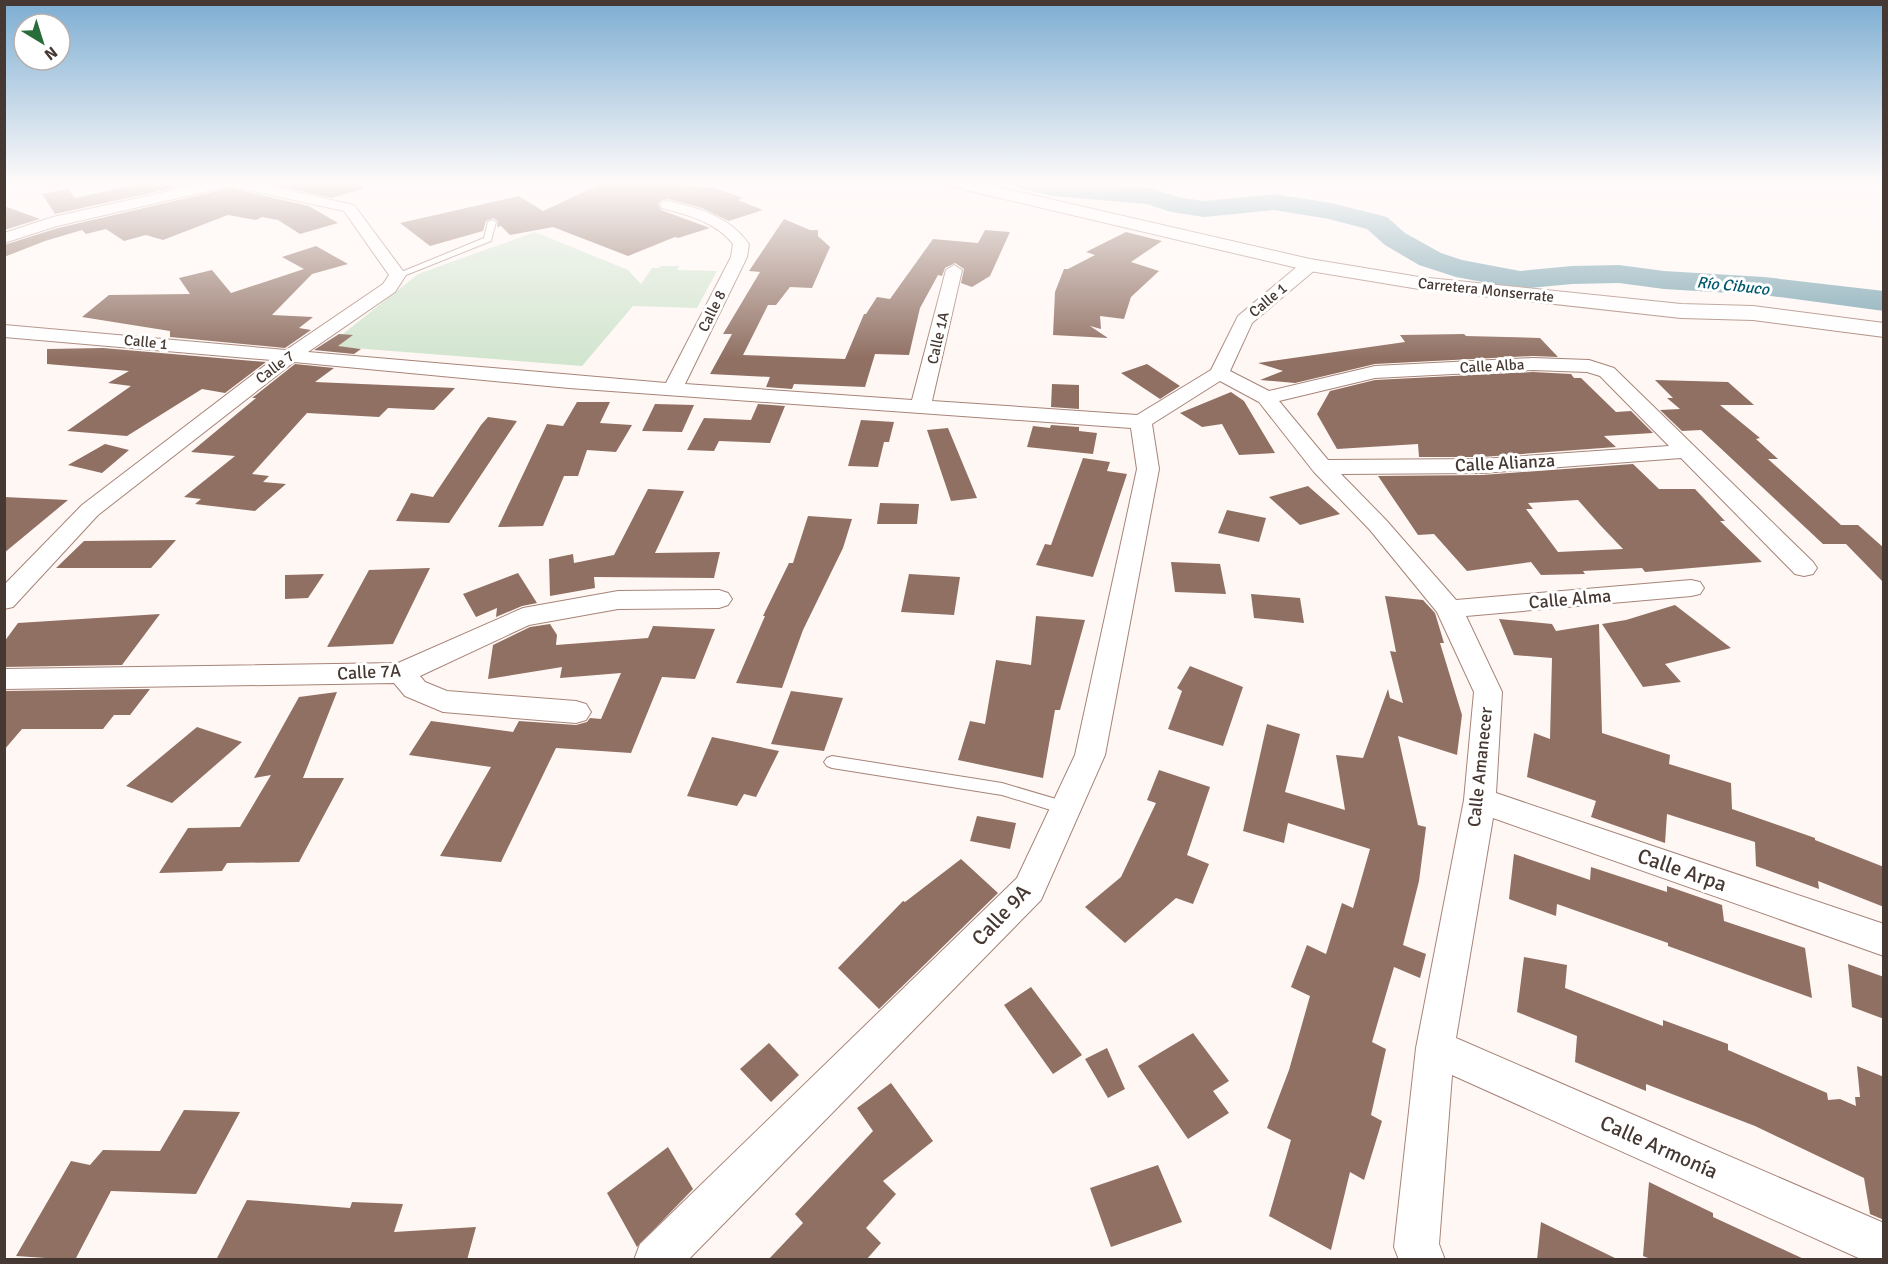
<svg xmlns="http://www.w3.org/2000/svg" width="1888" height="1264" font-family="Signika,sans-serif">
  <rect width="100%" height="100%" fill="#fff7f4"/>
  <path fill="#d2e5cf" d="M535 232 628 270 641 284 652 268H659L661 266H679L677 270 717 271 697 308 633 306 582 366 328 346 418 274Z"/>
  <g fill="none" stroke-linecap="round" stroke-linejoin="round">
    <path fill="#7aa3b0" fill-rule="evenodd" d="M1013 182H1077L1152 188 1177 197 1204 201 1274 194 1331 203 1387 217 1405 233 1441 253 1462 260 1520 271 1572 266 1619 265 1664 271 1764 277 1884 291V311L1764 295 1664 289 1619 283 1572 284 1520 289 1456 277 1419 265 1385 245 1367 229 1329 219 1274 210 1204 217 1171 212 1147 204 1053 196 1017 188Z"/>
  </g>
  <path fill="#907063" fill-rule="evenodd" d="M148 182H200L55 214 42 194 68 189 75 198Z
    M261 182H362L363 189 331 198Z
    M605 182H655L714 188 743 198 738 200 763 210 729 221 702 208 668 199 662 200 658 204 661 210 710 228 678 238 675 237 628 256 553 227 510 235 501 226 497 227 498 221 493 218 486 221 483 231 430 246 400 223 519 196 543 211Z
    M230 188 309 206 338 223 300 234 278 220 262 217 256 220 228 215 163 240 146 235 124 241 106 229 86 234 82 230 45 241 4 257V245L58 228Z
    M4 206 40 219 4 230Z
    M784 219 810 230H818V236L830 247 812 288 790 287 776 305H768L743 355 845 359 864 314H866L877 297 890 299 933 239 978 243 985 230 1010 232 990 276 972 287 961 283 964 269 955 263 945 268 942 276 938 275 920 308 909 355 875 354 865 387 794 384 792 389 766 387 770 377 710 374 732 334H723L760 272 749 271Z
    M1126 232 1162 241 1131 262 1159 271 1131 297 1124 319 1100 316 1101 329 1090 326 1108 338 1053 335 1055 292 1064 269H1068L1095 255 1086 252Z
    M316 246 348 264 312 274 272 315 313 317 299 328 311 330 285 348 170 337V331L82 317 109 295 190 294 179 278 212 270 231 293 304 269 282 257Z
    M339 334 353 335 338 346 361 349 354 354 314 350Z
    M1464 334 1466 336 1540 338 1558 357 1533 356 1375 364 1295 383 1260 380 1283 371 1258 363 1405 342 1400 335Z
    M103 348 266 362 225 393 202 389 127 436 67 431 131 386 108 383 129 371 47 364V349Z
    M295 364 334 368 315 382 455 388 434 410 388 408 379 417 307 413 252 474 269 476 263 482 286 484 255 511 195 504 201 499 184 497 235 456 191 452 256 398H252Z
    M1147 364 1180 386 1160 399 1121 373Z
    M1533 372 1571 374 1574 378H1581L1616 412 1631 411 1653 433 1604 436 1616 447 1482 457H1419L1418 444 1337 449 1317 414 1330 391 1375 380Z
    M1655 380 1728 382 1754 405H1720L1760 438 1756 439 1778 459H1768L1841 525H1858L1884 548V583L1846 544H1823L1701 430 1682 431 1660 410 1680 409 1667 398H1673Z
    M1052 384 1079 385V409L1051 407Z
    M1231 392 1244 401 1275 453 1239 455 1222 424 1202 427 1180 413Z
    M577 402H610L600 423 632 425 616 452 587 450 578 476H564L543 526 498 527 547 424 563 426Z
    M655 404 694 405 682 432 642 431Z
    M758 404 785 406 770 443 719 441 714 451 687 450 704 418 751 420Z
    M488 417 517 421 449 523 396 521 411 493 433 497 481 425Z
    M861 420 894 422 889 442H884L878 467 848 466Z
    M1051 425 1079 427V431L1097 433 1093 454 1027 447 1033 426 1050 428Z
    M948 428 977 498 951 501 927 430Z
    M105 444 129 450 102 473 68 465Z
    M1083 458 1110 462 1107 471 1127 474 1093 577 1036 565 1045 544 1051 545Z
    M1633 464 1659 489H1695L1725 521H1720L1762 562 1645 572 1642 568 1583 571 1585 574 1541 575 1531 562 1467 571 1434 534 1418 535 1378 476 1482 475ZM1578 500 1601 526 1623 549 1558 552 1526 509H1533L1528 503Z
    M1308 486 1340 514 1300 525 1269 497Z
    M648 489 684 491 655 553 720 552 714 578 594 577 595 588 550 596 549 559 573 554 574 563 614 555Z
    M4 497 68 500 4 553Z
    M880 503 919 504 917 524H877Z
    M1227 510 1266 518 1259 542 1218 533Z
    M808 516 852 519 843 548 803 630 782 688 736 683 765 616H763L789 563H793Z
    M176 540 151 568H56L84 541Z
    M1171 562 1220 564 1226 594 1175 592Z
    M430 568 393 644 327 647 369 570Z
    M518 573 537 603 522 606 496 617 497 608 476 617 463 594Z
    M324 574 308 598 285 599V575Z
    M909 574 960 577 954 615 901 612Z
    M1251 594 1300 598 1304 623 1254 618Z
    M1385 596 1423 600 1435 613 1444 643H1440L1462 715 1457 755 1398 736 1418 825 1426 827 1419 881 1403 945 1426 954 1420 978 1394 967 1372 1042 1386 1049 1371 1115 1382 1121 1364 1180 1350 1172 1331 1250 1269 1216 1291 1140 1267 1128 1289 1070 1310 996 1291 987 1307 945 1326 954 1342 903 1353 908 1370 849 1288 823 1284 843 1243 831 1267 724 1300 734 1285 792 1345 810 1336 755 1363 758 1388 689 1390 698 1403 703 1390 651 1396 652Z
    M1675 605 1731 648 1665 664 1681 682 1643 687 1602 624 1626 620Z
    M160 614 122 665 4 667V642L18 623Z
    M1036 616 1085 620 1060 710H1055L1043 778 958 760 970 721 985 724 996 660 1031 665Z
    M1499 619 1552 624 1556 631 1599 624 1602 733 1670 755 1669 764 1731 783 1732 809 1815 838V840L1884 867V907L1818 881 1819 889 1756 866 1755 842 1667 814 1665 843 1591 817 1596 801 1527 777 1534 733 1550 739 1552 658 1514 655Z
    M550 624 557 635 556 645 648 638 653 626 715 629 695 679 662 677 631 753 556 748 501 862 440 856 491 767 409 755 431 721 513 732 519 721 576 725 587 722 590 718 601 719 621 673 560 678 562 667 488 679 493 645 530 627Z
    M1190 666 1243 687 1223 746 1168 729 1182 691 1177 688Z
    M150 689 130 715H114L103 729H22L4 750V691Z
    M791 691 843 698 824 751 771 744Z
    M337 692 303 778H344L299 862 227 863 222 871 159 873 188 828 240 827 271 775 254 778 299 697Z
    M197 727 242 742 172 803 126 786Z
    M712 737 779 751 756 797 744 794 737 806 687 796Z
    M1159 770 1210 787 1187 855 1209 864 1193 904 1176 898 1125 943 1085 907 1121 877 1156 803 1147 800Z
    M977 816 1016 823 1010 849 970 841Z
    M1514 854 1590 880 1591 867 1667 892V886L1722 905 1724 921 1805 948 1812 998 1668 946V943L1557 904 1556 916 1509 899Z
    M961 859 998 893 879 1009 838 968 903 901 905 902Z
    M1524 957 1567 965 1565 988 1663 1026V1020L1728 1044V1050L1827 1093 1828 1100 1840 1099 1856 1106 1855 1097H1860L1857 1066 1884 1077V1220L1870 1214 1864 1178 1755 1126 1646 1084V1091L1575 1062 1577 1036 1517 1012Z
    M1848 964 1884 977V1019L1852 1007Z
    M1031 987 1082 1055 1053 1074 1004 1005Z
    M1193 1033 1229 1081 1213 1091 1229 1113 1188 1139 1138 1066Z
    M769 1043 799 1075 771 1102 740 1069Z
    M1107 1048 1125 1089 1108 1098 1085 1059Z
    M891 1083 933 1141 883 1181 896 1194 866 1228 881 1243 866 1260H768L803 1223 795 1214 873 1131 857 1108Z
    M184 1110 240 1112 196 1194 111 1191 75 1260 16 1256 71 1161 90 1165 103 1150 160 1151Z
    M668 1147 693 1189 637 1247 607 1193Z
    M1158 1165 1182 1222 1111 1247 1090 1188Z
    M1649 1182 1713 1213V1217L1806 1260H1653L1643 1256Z
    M247 1200 350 1208 352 1202 403 1204 394 1232 476 1227 467 1260H216Z
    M1541 1222 1619 1260H1537Z"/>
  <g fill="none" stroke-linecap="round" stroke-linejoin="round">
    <defs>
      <path id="lane" d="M492 220 496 222 491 241 401 277 394 275 484 238 488 222Z
        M832 756 1002 783 1073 804 1075 809 1073 814 1067 815 1002 795 832 768 827 766 824 762 827 758Z"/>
      <path id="street" d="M210 182H251L354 205 406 275 395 292 308 352 666 383 731 257 733 244C716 222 688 215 662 208L660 205 662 202 667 201C699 208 729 216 749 244L747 257 685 384 912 400 946 270 954 265 962 270 932 401 1137 415 1211 370 1238 316 1304 261 1310 260 1318 265 1316 269 1252 323 1230 371 1269 391 1375 366 1533 358 1589 360 1614 368 1813 562 1817 568 1813 574 1804 576 1795 574 1681 458 1482 473 1341 474 1386 520 1456 600 1691 580 1700 582 1704 588 1700 594 1691 596 1466 616 1502 692 1496 793 1884 924V956L1493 818 1456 1038 1884 1223V1260H1863L1452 1075 1439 1244 1445 1260H1399L1394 1247 1416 1048 1464 800 1474 692 1437 612 1370 530 1314 472 1259 402 1220 381 1152 424 1159 469 1105 755 1041 900 688 1260H634L640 1244 1017 878 1075 755 1137 469 1131 428 569 388 294 362 98 515 13 607 4 609V585L82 505 272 360 4 337V325L286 350 383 284 389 275 344 211 230 186 57 226 4 243V233L53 217ZM1533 370 1587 372 1600 376 1669 446 1482 459 1328 460 1279 401 1375 378Z
        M719 590 728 593 732 599 728 605 719 608 618 609 529 625 420 676 425 682 447 691 576 701 586 704 591 712 586 720 576 723 443 712 405 696 394 683 4 689V669L398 663 523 608 618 591Z"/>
      <path id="secondary" d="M944 182H976L1310 259 1419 277 1681 304 1753 306 1884 323V337L1753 320 1681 318 1419 289 1310 271 953 187 947 186Z"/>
    </defs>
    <use href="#lane" stroke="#a78478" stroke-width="2"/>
    <use href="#street" stroke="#a78478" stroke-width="2"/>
    <use href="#secondary" stroke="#a78478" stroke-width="2"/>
    <use href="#lane" fill="#fff" fill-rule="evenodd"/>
    <use href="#street" fill="#fff" fill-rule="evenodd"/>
    <use href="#secondary" fill="#fff" fill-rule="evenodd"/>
  </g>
  <linearGradient id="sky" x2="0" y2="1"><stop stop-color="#7cadd2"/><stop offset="0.51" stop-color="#fffbfa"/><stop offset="1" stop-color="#fffbfa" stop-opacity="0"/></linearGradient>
  <rect width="1888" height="359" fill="url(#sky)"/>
  <g text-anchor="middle" stroke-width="6" stroke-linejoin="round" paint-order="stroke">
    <g font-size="15" fill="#463832" stroke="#fff">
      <text transform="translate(1486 290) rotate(6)" y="5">Carretera Monserrate</text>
      <text transform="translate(1268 300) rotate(-40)" y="5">Calle 1</text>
      <text transform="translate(712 311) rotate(-64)" y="5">Calle 8</text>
      <text transform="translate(938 338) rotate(-77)" y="5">Calle 1A</text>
      <text transform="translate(146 342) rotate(6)" y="5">Calle 1</text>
      <text transform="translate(1492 366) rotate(-3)" y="5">Calle Alba</text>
      <text transform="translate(275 367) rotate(-37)" y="5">Calle 7</text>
    </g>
    <g font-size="16" font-style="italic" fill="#00586c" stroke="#fff">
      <text transform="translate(1733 285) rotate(6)" y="6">Río Cibuco</text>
    </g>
    <g font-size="18" fill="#463832" stroke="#fff">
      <text transform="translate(1505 463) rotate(-3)" y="6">Calle Alianza</text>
      <text transform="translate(1570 599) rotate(-5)" y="6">Calle Alma</text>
      <text transform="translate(369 672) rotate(-3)" y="6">Calle 7A</text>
      <text transform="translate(1480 767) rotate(-84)" y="6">Calle Amanecer</text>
    </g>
    <g font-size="21" fill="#463832" stroke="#fff">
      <text transform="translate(1682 870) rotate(19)" y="7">Calle Arpa</text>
      <text transform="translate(1001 915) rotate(-47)" y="7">Calle 9A</text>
      <text transform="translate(1659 1147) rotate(24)" y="7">Calle Armonía</text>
    </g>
  </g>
  <rect width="1888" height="1264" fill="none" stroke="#463832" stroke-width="12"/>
  <g transform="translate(42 42) rotate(142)"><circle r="28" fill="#ffffff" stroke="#b5afad" stroke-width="1.5"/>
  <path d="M0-4.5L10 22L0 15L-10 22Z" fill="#286c38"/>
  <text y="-9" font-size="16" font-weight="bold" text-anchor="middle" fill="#463832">N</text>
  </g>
</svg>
